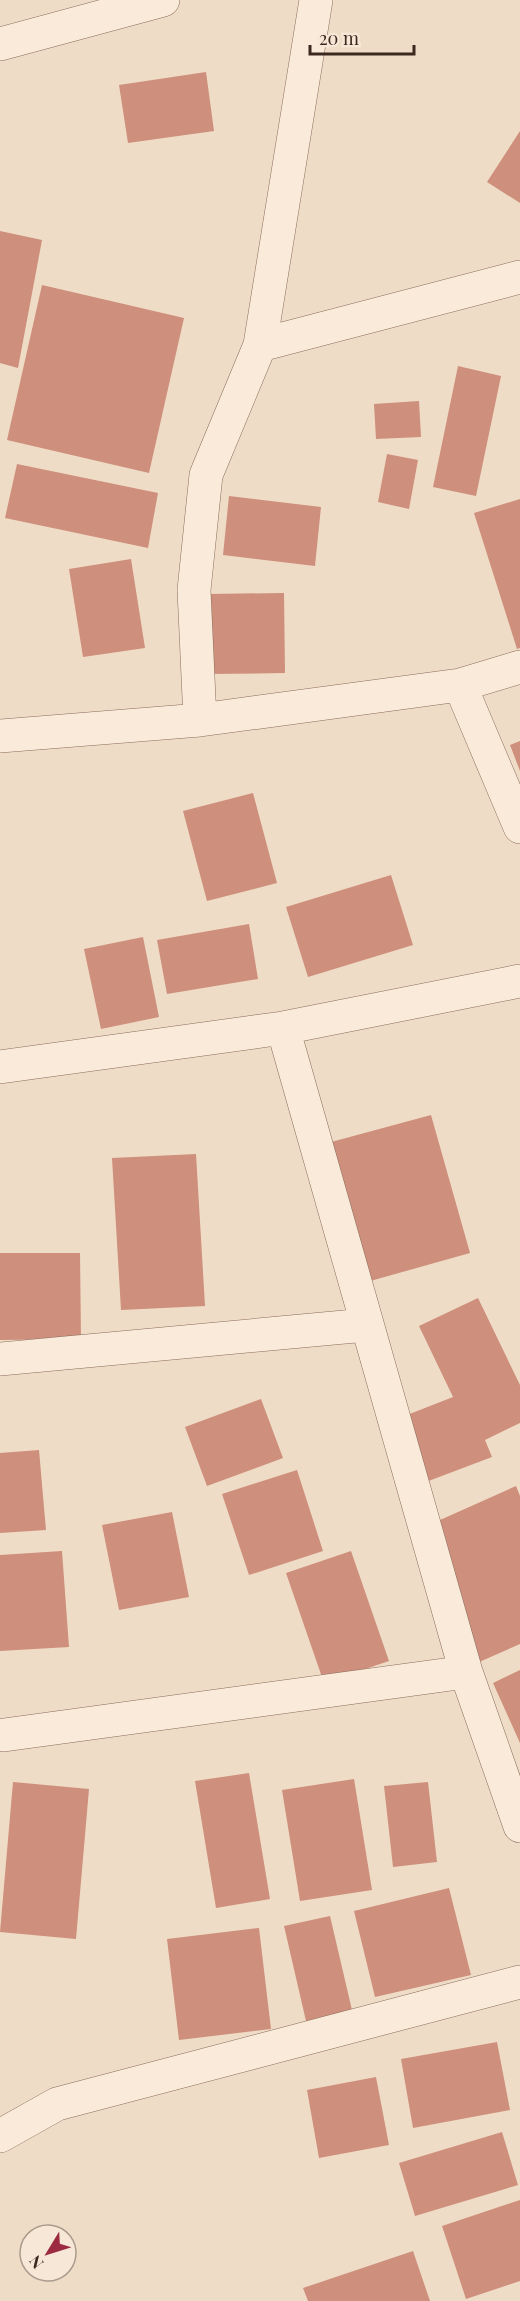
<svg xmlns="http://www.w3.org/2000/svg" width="520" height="2301" font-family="'Playfair Display',serif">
  <rect width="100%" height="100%" fill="#efdcc6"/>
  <path fill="#ce8f7c" d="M206 72 214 131 128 143 119 85Z
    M520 131V203L487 182Z
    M0 231 42 240 18 368 0 363Z
    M42 285 184 318 149 473 7 440Z
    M458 366 501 376 476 496 433 487Z
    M419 401 421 437 376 439 374 404Z
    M387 454 418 460 409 509 378 502Z
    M17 464 158 493 148 548 5 518Z
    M229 496 321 507 315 566 223 555Z
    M520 499V648L517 649 474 513Z
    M131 559 145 648 83 657 69 569Z
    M284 593 285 673 210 674 208 594Z
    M520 741V771L510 745Z
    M253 793 277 883 207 901 183 811Z
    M391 875 413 945 308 977 286 907Z
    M249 924 258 979 167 994 157 940Z
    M143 937 159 1017 101 1029 84 949Z
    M431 1115 470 1253 349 1287 309 1148Z
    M196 1154 205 1306 121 1310 112 1158Z
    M0 1253H80L81 1339 0 1340Z
    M478 1298 520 1385V1423L485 1440 492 1457 410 1488 384 1424 453 1397 419 1326Z
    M261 1399 283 1458 207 1486 185 1427Z
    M39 1450 46 1530 0 1533V1453Z
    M297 1470 323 1551 249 1575 222 1494Z
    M516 1486 520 1496V1644L470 1666 411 1533Z
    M172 1512 189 1597 119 1610 102 1525Z
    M62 1551 69 1647 0 1651V1555Z
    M351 1551 389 1661 324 1683 286 1573Z
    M520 1670V1743L493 1683Z
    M249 1773 270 1899 216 1908 195 1781Z
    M354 1779 372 1890 300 1901 282 1790Z
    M13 1782 89 1789 76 1939 0 1932Z
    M428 1782 437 1862 393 1867 384 1786Z
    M449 1888 471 1975 375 1997 354 1911Z
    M330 1916 355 2023 309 2034 284 1926Z
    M259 1928 271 2029 179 2040 167 1939Z
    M497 2042 510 2110 413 2128 401 2059Z
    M376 2077 389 2145 319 2158 307 2090Z
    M502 2132 518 2185 415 2216 399 2163Z
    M520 2200V2281L466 2299 442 2226Z
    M413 2251 430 2301H308L303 2288Z"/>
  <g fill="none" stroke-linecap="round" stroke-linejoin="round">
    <defs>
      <path id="street" d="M316 0 260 345 520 277
        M0 44 163 0
        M460 685 520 827
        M200 720 194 590 206 475 260 345
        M0 736 200 720 460 685 520 667
        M283 1028 466 1672 520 1826
        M0 1067 283 1028 520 981
        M0 1359 366 1325
        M4 1735 466 1672
        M0 2136 57 2104 520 1982"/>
    </defs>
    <use href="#street" stroke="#8b6c5b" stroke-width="34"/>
    <use href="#street" stroke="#faeada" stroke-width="33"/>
  </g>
  <g transform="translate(48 2253) rotate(232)"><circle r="28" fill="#f6e7d6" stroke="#ab9b8d" stroke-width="1.5"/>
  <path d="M0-4.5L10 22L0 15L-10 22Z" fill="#9c2a40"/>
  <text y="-9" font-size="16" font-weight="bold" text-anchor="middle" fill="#3b281f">N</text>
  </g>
  <path d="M310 45v9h104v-9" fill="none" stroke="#3b281f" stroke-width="3"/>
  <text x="319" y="45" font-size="18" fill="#3b281f" stroke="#f6e7d6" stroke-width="4.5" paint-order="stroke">20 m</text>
</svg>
